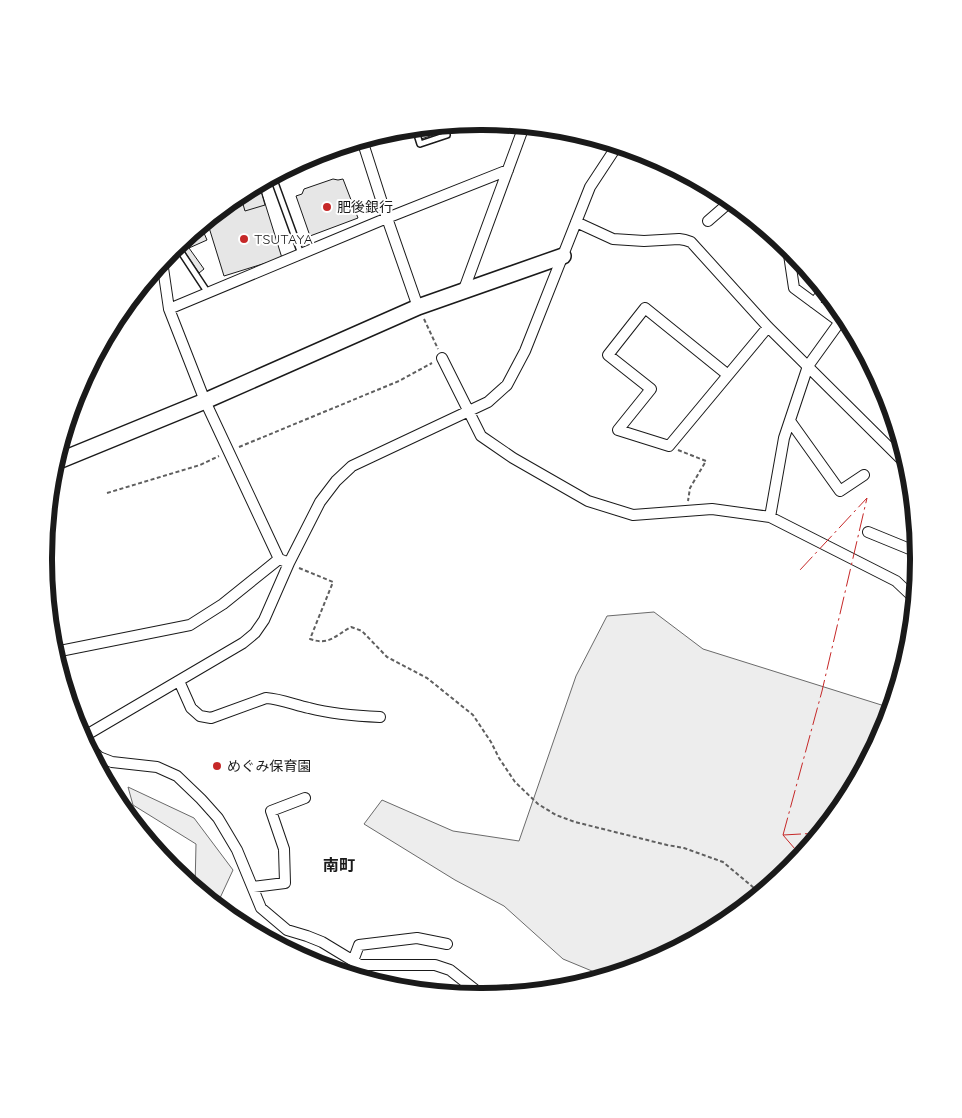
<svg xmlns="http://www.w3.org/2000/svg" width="962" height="1118" font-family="Quicksand,'Noto Sans JP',sans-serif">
  <rect width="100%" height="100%" fill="#fff"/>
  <path fill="#ededed" stroke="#6a6a6a" d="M654 612 703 649 891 708 885 727 844 802 790 868 724 923 648 963 604 976 563 959 504 906 455 880 364 824 382 800 453 831 519 841 576 676 607 616Z
    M128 787 194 818 233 870 220 898 222 909 195 888 196 844 133 805Z"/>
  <path fill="#e6e6e6" stroke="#1a1a1a" d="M441 126 443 132 421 139 418 128Z
    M333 179 338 180 343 179 358 218 310 236 296 196 302 194 304 189Z
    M259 184 282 258 224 276 207 221 238 195Z
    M259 184 265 205 245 211 240 194Z
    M201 226 207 240 189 248 185 239Z
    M185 239 189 248 204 269 199 273 184 251 180 243Z"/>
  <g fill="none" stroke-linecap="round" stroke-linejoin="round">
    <defs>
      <path id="lane" d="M415 128 420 144 447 135 444 125
        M273 177 301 254
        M177 246 208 293"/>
      <path id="street" d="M362 140 387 218 418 307
        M708 221 731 201
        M576 222 613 239 644 241 679 239 685 240 691 242 768 327 908 466
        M788 248 794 288 840 322
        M162 261 169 309 205 401 279 559 289 563
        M463 292 524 126
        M814 303 824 291
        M169 309 387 218 508 170
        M442 358 481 436 513 458 588 501 633 515 712 509 770 517 896 581 914 598
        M728 375 645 308 608 355 651 389 618 430 669 446 768 327
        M790 421 840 491 864 475
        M770 517 784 438 808 366 844 316
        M868 532 912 550 917 542
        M55 652 190 625 223 604 279 559
        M179 681 191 708 200 716 211 718 266 698C281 699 295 705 309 708 332 714 356 716 380 717
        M83 737 243 643 255 633 264 620 289 563 320 502 336 481 352 466 488 402 507 385 525 351 590 187 613 152 619 146
        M86 744 99 757 112 762 157 767 177 776 201 799 218 818 237 850 261 908 287 930 307 936 322 942 360 965H435L450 970 483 996
        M253 887 285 883 284 849 271 811 305 798
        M353 961 359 945 417 938 447 944"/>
      <path id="secondary" d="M56 462 205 401 418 307 563 256"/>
    </defs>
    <use href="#lane" stroke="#1a1a1a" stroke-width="8"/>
    <use href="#street" stroke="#1a1a1a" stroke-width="12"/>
    <use href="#secondary" stroke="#1a1a1a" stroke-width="18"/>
    <path stroke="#5f5f5f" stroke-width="2" stroke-dasharray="4 2.5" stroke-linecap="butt" d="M424 319 438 349
      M239 447 399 381 432 363
      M678 450 706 461 690 488 688 501
      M107 493 200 465 219 456
      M299 568 333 582 310 639C329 646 336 635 351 627L362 631 387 657 427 678 473 715 491 742 499 758 515 782 538 804 556 815 575 822 667 845 684 848 723 862 760 893"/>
    <use href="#lane" stroke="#fff" stroke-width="5"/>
    <use href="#street" stroke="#fff" stroke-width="10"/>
    <use href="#secondary" stroke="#fff" stroke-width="15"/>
    <path stroke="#c62828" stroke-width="1" stroke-dasharray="18 4 2.5 4" stroke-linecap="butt" d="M783 835 822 691 867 498 800 570
      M783 835 819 833
      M783 835 801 856"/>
  </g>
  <g fill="#c62828" stroke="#fff" stroke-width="2">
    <circle cx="327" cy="207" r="5"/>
    <circle cx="244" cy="239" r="5"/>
    <circle cx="217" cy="766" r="5"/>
  </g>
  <g text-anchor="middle" stroke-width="4" stroke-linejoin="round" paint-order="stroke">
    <g font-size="14" fill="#1a1a1a" stroke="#fff" text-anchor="start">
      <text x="337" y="212">肥後銀行</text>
      <text x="254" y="244">TSUTAYA</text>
      <text x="227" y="771">めぐみ保育園</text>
    </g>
    <g font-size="16" font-weight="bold" fill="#1a1a1a" stroke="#fff">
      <text x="339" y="871">南町</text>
    </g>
  </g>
  <path d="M0 0H962V1118H0ZM480 130H482A428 428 0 0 1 910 558V560A428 428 0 0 1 482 988H480A428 428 0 0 1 52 560V558A428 428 0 0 1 480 130Z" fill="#fff" fill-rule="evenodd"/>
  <path fill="none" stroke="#1a1a1a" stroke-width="6" d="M480 130H482A428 428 0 0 1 910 558V560A428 428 0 0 1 482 988H480A428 428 0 0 1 52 560V558A428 428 0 0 1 480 130Z"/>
</svg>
